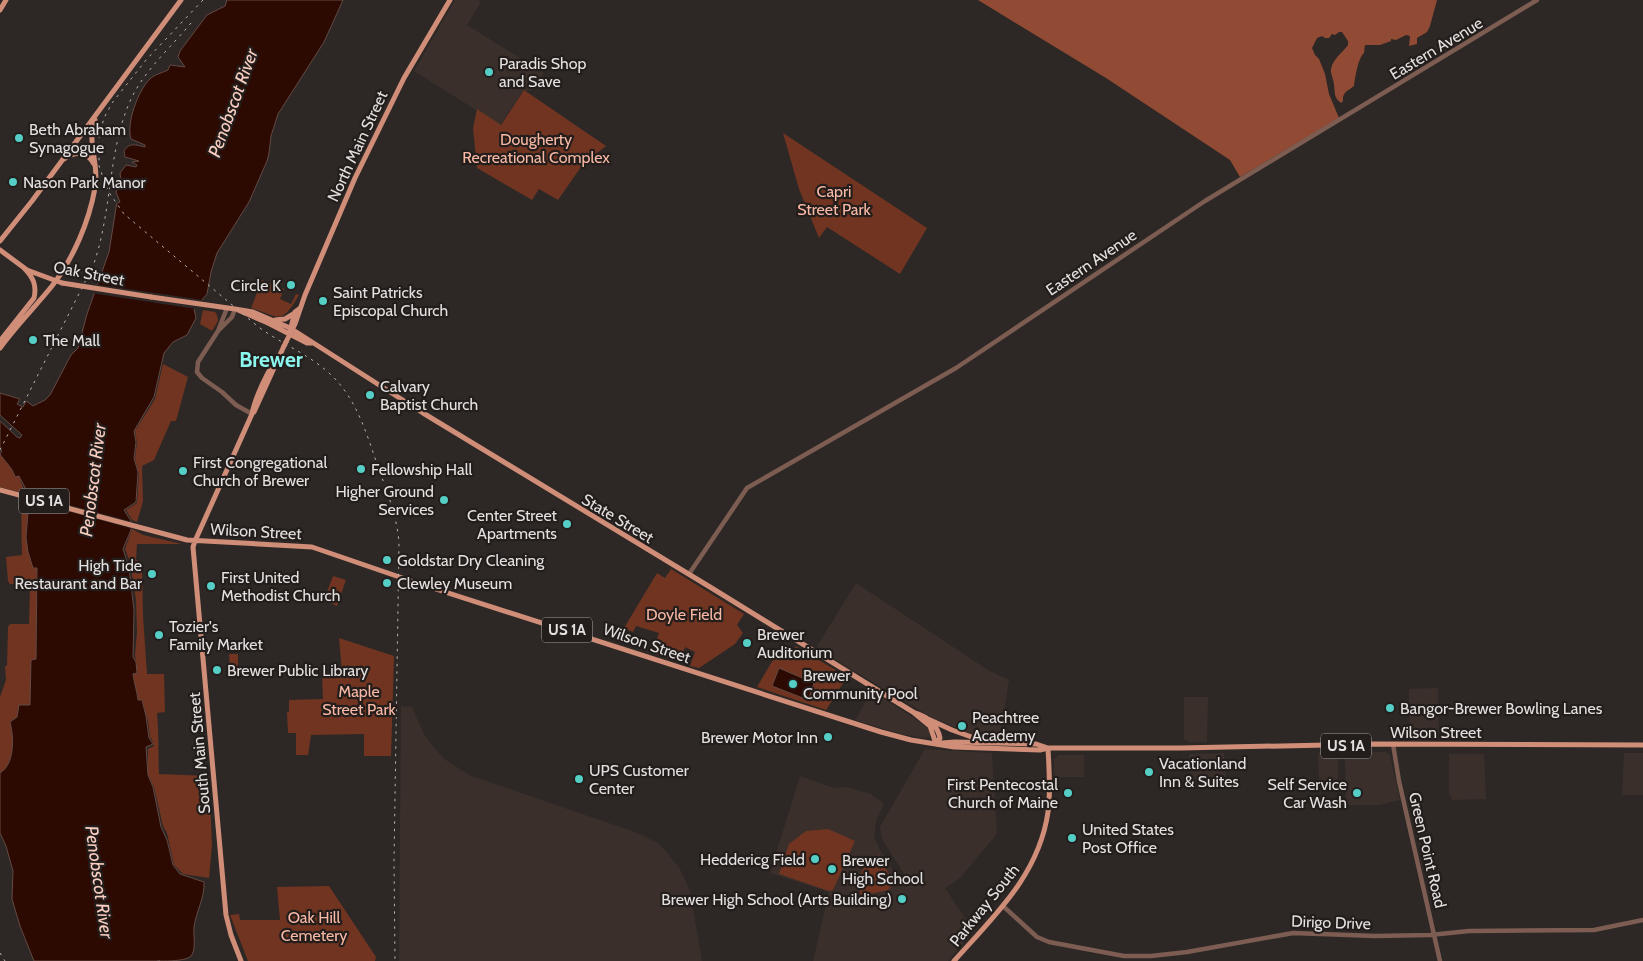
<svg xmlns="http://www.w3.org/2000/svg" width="1643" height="961" font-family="Cabin,sans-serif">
  <rect width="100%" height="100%" fill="#2d2826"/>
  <path fill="#3a2f2b" d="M455 0H478L481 2 467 25 544 73 535 89 522 92 500 125 414 71Z
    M856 583 988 670 1009 680 1000 736 997 740 968 733 929 716 816 648Z
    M1438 688 1439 740 1410 741 1409 689Z
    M872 691 926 726 930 732 929 737 923 738 901 734 855 720Z
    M1184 697H1208L1207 742H1189L1184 739Z
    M401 706 412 707 424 734 435 749 446 760 469 775 635 832 656 842 665 850 680 869 690 891 702 961H399Z
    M925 749 992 753 997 834 960 878 945 888 974 931 948 961H813L829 892 770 873 800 776 834 788 846 787 871 794 884 804 876 821 874 837 880 850 900 881 906 877 882 839 880 827Z
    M1349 752H1385L1390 755 1400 800 1379 805H1346L1345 755Z
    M1224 753 1226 779 1190 780 1189 754Z
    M1318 753H1336L1338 756V786L1319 784Z
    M1624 753H1643V795H1622Z
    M1449 754H1484L1486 799 1452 800 1449 793Z
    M1059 755H1084V777H1054V759Z"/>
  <path fill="#703421" d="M524 90 606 146 583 164 558 200 539 189 532 200 477 168 473 128 477 109 501 125Z
    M783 133 927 228 900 274 827 227 819 238 799 189Z
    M262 280 284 289 280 299 291 304 296 294 299 295C281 326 280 317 251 308Z
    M203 310 215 312 217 315 218 321 212 331 200 324Z
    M163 364 188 377 176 421H171L154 460 142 466 143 501 137 522 132 520 126 510 137 503 139 474 135 458 137 443 135 431 155 399Z
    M0 454C5 462 13 468 15 477L19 476 23 487 25 499 29 501 26 537 28 549 33 567H37L36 660H32L30 705H19L18 717 12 720C11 736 17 763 0 773V697L6 680 5 666H7L8 627 10 624H29L30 587 26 585 10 584 8 581 6 557 22 555C21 534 22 514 21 493L0 487Z
    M132 529 143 535 182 544H137L136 560 139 561V564H142L143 616 147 674H164L165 712 157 713C159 733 158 753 159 774L209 776 212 845 209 878 183 874 174 865 167 833 163 826 154 787 148 774V749L154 746 152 740 150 737 148 721 142 700H138C137 691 134 683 133 674L137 673 135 655 137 632 136 600 130 562 125 549Z
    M671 569 744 614 737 625 743 633 735 644 699 668 690 666 695 652 685 647 680 662 652 653 659 633 636 626 633 632 624 628 657 573 665 578Z
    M333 576 346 580 337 606 324 600Z
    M339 638 394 656 391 756H364V734L311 735 308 755H296V733H288L287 712H289V700L323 699 322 673 342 672Z
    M796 646 847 677 826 710 757 687 777 653 788 659Z
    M229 654H238V676H230Z
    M828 829 855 841 833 890 829 891 779 874 789 844 806 831Z
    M879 855 891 878 892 886 888 890 861 896C855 877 862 865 879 855Z
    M329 886 376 957 375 961H248L230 915 239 914 240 920H280L277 887Z"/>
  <path fill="#914a33" d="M978 0H1437L1430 26 1427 32 1417 38V44L1409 46 1410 36 1406 35 1396 40 1391 39V41L1380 45H1365L1364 53C1358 58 1355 78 1354 86 1348 91 1342 92 1343 101L1341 103C1334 98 1335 93 1334 85 1334 80 1330 73 1331 69 1332 60 1343 52 1348 45V41L1342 32H1339L1335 35 1332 34 1329 38H1325L1322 36 1317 38 1312 48 1315 55 1319 59 1325 74 1329 94 1339 118 1240 177 1230 160 1106 78Z"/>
  <path fill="#2c0901" stroke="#634a44" d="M227 0H343L324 42 278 114 271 136 269 153 267 161 249 202 217 253 211 272 207 294 194 309 196 318 187 335 173 342 164 353 154 397 134 431 136 442 134 458 138 472 136 502 124 510 131 521V530L123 549 129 568 134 610 133 657 136 662 137 673 133 674C134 683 137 691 138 700H142L146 716 149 738 153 744 146 747 148 775 153 787 161 827 167 840 173 865 180 874 204 882C205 897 196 912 194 927 193 936 197 951 190 957 183 961 169 961 160 961L159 960 157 961H34L20 926 12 899 13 871 6 846 0 833V773C15 764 14 737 10 722L17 717 19 705H30L31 660 36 659 37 568H33L28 552 26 537 29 501 27 491 19 476 15 477C13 468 5 462 0 454L2 451 0 449V421L17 437 20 438 22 435 0 415V393L20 399 17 404 23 407 26 401 33 406 45 400 50 395 71 355 78 348 87 314 109 252 116 208 117 203 120 202 116 192 121 180 120 173 126 165 136 167 137 165 132 162 139 161 125 157 124 151C129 142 136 145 145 147V145L131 139C126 124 138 90 150 79 155 74 162 73 168 70L170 65 185 67 178 57 180 51 207 15 225 6Z
    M779 668 814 683 808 700 772 686Z"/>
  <path fill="#2d2826" d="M94 284 203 300 196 309 91 293Z
    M25 493 133 522V529L26 500Z"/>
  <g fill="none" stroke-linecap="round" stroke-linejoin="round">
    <path stroke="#7d5c52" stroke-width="4.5" d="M227 308 218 331 198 362 197 372 202 378 222 392 236 405 252 414
      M219 330 232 317 235 309
      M689 574 747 488 956 368 1205 201 1537 0
      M1393 744 1399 781 1440 961
      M1003 906 1037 937 1049 942 1124 956H1151L1187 952 1293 933 1375 936 1430 935 1469 931 1594 930 1643 920"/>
    <path stroke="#d08d78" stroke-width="5" d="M0 10 6 0
      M64 159C75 151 87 151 94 164
      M0 241 32 201 181 0
      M0 250 27 270 62 283
      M151 297 235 309 253 312 290 328 423 413 710 587 913 712 930 726 936 744
      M238 310 268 323 307 343H312
      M275 320 285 319 295 313
      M290 331 295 312 299 309
      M0 341 34 298C37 285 33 277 24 268
      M286 342 295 324 305 295 355 178 404 78 450 0
      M0 348C16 326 35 307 52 286 73 259 89 222 95 188 100 166 86 142 95 120
      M254 412 284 346
      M0 490 187 540 312 547 414 582 881 732 911 740 954 747 1040 750 1048 748H1181L1373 744 1643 745
      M915 713C928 717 937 724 940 738L936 744
      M928 719 952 730 980 740
      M942 743 955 742 1036 744 1048 748
      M241 961 231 935 226 915 193 547 195 541 252 414C254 401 269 366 279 357
      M954 961C994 916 1039 875 1048 812 1051 791 1049 769 1048 748"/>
    <path stroke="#b7b2b1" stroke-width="1" stroke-dasharray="2.5 5" stroke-linecap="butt" d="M203 0 146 60 112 103 104 118 99 137V166L108 191 124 214 256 325C279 343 307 353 329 373 357 398 367 435 379 470 388 494 397 517 399 543L394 861 395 961
      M0 450 93 266C113 211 107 147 133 95 147 68 172 46 191 23
      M0 953 5 961"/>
    <path stroke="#d08d78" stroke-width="5" d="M62 283 151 297
      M284 346 286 342"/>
  </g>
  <g fill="#55cec6" stroke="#231e1c" stroke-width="2">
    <circle cx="489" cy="72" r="5"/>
    <circle cx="19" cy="138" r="5"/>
    <circle cx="13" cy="182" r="5"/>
    <circle cx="291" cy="285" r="5"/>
    <circle cx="323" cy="301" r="5"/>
    <circle cx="33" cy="340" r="5"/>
    <circle cx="370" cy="395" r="5"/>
    <circle cx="361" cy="469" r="5"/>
    <circle cx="183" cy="471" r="5"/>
    <circle cx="444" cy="500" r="5"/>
    <circle cx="567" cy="524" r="5"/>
    <circle cx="387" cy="560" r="5"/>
    <circle cx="152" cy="574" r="5"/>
    <circle cx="387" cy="583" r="5"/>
    <circle cx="211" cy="586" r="5"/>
    <circle cx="159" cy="635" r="5"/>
    <circle cx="747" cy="643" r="5"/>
    <circle cx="217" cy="670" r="5"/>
    <circle cx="793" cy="684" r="5"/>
    <circle cx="1390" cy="708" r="5"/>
    <circle cx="962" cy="726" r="5"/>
    <circle cx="828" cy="737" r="5"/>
    <circle cx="1149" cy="772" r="5"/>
    <circle cx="579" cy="779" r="5"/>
    <circle cx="1068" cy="793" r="5"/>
    <circle cx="1357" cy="793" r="5"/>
    <circle cx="1072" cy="838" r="5"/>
    <circle cx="815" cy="859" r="5"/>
    <circle cx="832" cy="869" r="5"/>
    <circle cx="902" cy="899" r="5"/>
  </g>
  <g text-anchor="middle" stroke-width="4.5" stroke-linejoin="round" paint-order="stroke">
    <g fill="#231e1c" stroke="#aaa6a4" stroke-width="1">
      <rect x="19" y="488.5" width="50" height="25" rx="4"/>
      <rect x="542" y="617.5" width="50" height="25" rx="4"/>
      <rect x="1321" y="733.5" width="50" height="25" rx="4"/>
    </g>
    <g font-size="15" font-weight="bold" fill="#e4e0df">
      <text x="44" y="506">US 1A</text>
      <text x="567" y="635">US 1A</text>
      <text x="1346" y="751">US 1A</text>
    </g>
    <g font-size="16" fill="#e4e0df" stroke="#231e1c">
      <text transform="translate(1436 48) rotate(-31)" y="6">Eastern Avenue</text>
      <text transform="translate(357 146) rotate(-65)" y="6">North Main Street</text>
      <text transform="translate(1091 262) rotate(-34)" y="6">Eastern Avenue</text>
      <text transform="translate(89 273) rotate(11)" y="6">Oak Street</text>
      <text transform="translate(618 518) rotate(31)" y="6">State Street</text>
      <text transform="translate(256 531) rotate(3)" y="6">Wilson Street</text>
      <text transform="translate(647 643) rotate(19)" y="6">Wilson Street</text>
      <text x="1436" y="738">Wilson Street</text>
      <text transform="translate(199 753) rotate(-95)" y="6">South Main Street</text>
      <text transform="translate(1428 850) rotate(77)" y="6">Green Point Road</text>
      <text transform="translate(984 905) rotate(-51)" y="6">Parkway South</text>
      <text transform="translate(1331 922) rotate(2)" y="6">Dirigo Drive</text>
    </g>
    <g font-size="16" fill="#e4e0df" stroke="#231e1c" text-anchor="start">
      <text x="499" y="69">Paradis Shop<tspan x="499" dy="18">and Save</tspan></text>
      <text x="29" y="135">Beth Abraham<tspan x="29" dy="18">Synagogue</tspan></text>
      <text x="23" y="188">Nason Park Manor</text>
      <text x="281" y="291" text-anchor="end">Circle K</text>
      <text x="333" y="298">Saint Patricks<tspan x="333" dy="18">Episcopal Church</tspan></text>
      <text x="43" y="346">The Mall</text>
      <text x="380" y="392">Calvary<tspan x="380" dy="18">Baptist Church</tspan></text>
      <text x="193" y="468">First Congregational<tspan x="193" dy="18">Church of Brewer</tspan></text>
      <text x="371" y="475">Fellowship Hall</text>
      <text x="434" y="497" text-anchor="end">Higher Ground<tspan x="434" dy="18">Services</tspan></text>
      <text x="557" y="521" text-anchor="end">Center Street<tspan x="557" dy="18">Apartments</tspan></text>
      <text x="397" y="566">Goldstar Dry Cleaning</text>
      <text x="142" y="571" text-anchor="end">High Tide<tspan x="142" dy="18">Restaurant and Bar</tspan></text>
      <text x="221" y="583">First United<tspan x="221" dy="18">Methodist Church</tspan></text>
      <text x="397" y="589">Clewley Museum</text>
      <text x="169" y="632">Tozier's<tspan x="169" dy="18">Family Market</tspan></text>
      <text x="757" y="640">Brewer<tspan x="757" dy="18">Auditorium</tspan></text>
      <text x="227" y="676">Brewer Public Library</text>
      <text x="803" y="681">Brewer<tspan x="803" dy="18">Community Pool</tspan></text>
      <text x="1400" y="714">Bangor-Brewer Bowling Lanes</text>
      <text x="972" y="723">Peachtree<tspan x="972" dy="18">Academy</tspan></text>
      <text x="818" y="743" text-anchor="end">Brewer Motor Inn</text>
      <text x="1159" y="769">Vacationland<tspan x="1159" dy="18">Inn &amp; Suites</tspan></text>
      <text x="589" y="776">UPS Customer<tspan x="589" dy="18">Center</tspan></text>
      <text x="1058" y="790" text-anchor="end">First Pentecostal<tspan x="1058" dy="18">Church of Maine</tspan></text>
      <text x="1347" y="790" text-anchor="end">Self Service<tspan x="1347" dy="18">Car Wash</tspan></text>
      <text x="1082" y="835">United States<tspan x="1082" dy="18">Post Office</tspan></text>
      <text x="805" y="865" text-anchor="end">Heddericg Field</text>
      <text x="842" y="866">Brewer<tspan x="842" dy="18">High School</tspan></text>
      <text x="892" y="905" text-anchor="end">Brewer High School (Arts Building)</text>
    </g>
    <g font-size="16" fill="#f8b8a4" stroke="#231e1c">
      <text x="536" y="145">Dougherty<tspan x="536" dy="18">Recreational Complex</tspan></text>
      <text x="834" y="197">Capri<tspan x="834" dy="18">Street Park</tspan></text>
      <text x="684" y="620">Doyle Field</text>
      <text x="359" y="697">Maple<tspan x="359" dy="18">Street Park</tspan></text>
      <text x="314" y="923">Oak Hill<tspan x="314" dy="18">Cemetery</tspan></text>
    </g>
    <g font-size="18" font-style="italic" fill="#facec0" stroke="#231e1c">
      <text transform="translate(233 103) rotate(-70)" y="6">Penobscot River</text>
      <text transform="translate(93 480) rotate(-83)" y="6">Penobscot River</text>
      <text transform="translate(99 882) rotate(82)" y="6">Penobscot River</text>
    </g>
    <g font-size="21" font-weight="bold" fill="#8bf6ee" stroke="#231e1c">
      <text x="271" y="367">Brewer</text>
    </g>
  </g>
</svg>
